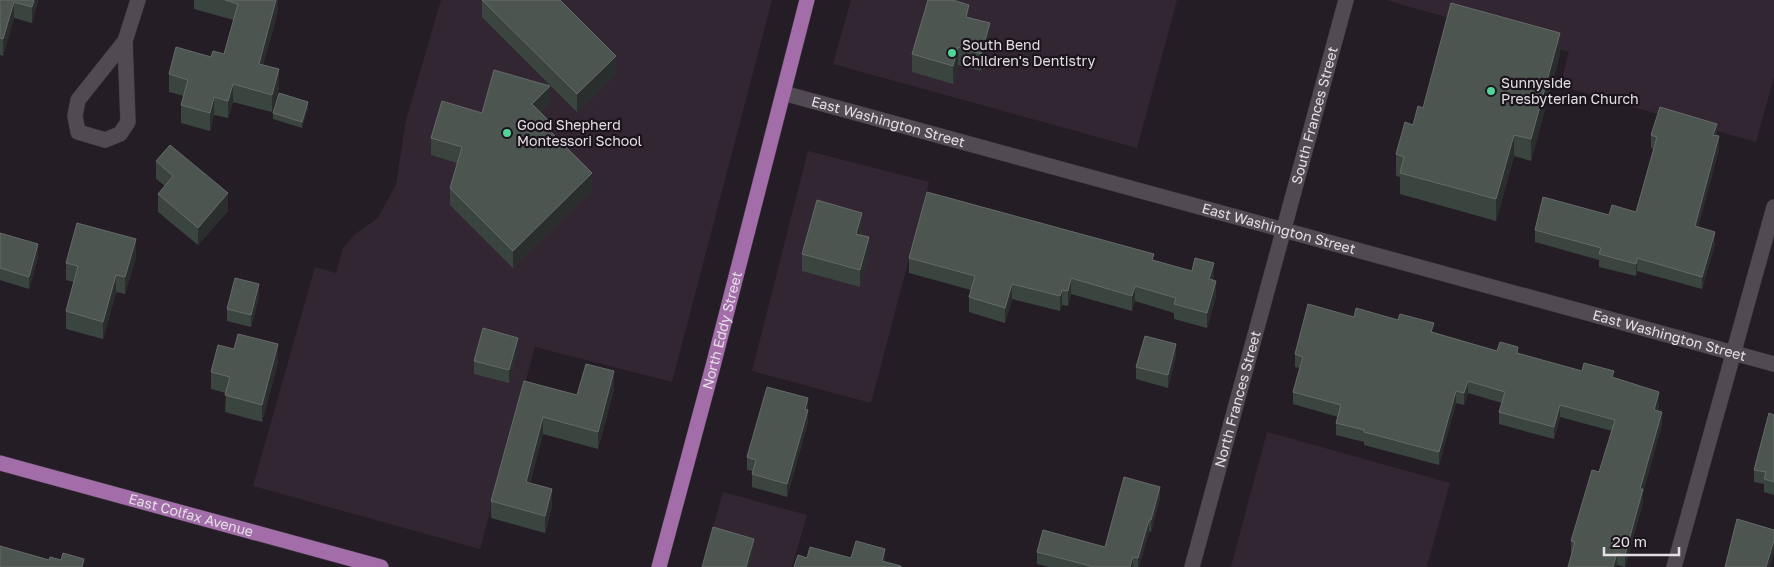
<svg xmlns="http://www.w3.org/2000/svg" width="1774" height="567" font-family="'Golos Text',sans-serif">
  <rect width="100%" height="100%" fill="#251d26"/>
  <path fill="#322633" d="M441 0H772L672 382 535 347 480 549 253 486 315 267 336 273 343 248 355 234 377 219 396 185 406 120Z
    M851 0H1177L1137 148 833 64Z
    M1386 0H1774V77L1756 142 1560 86 1569 52Z
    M808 151 929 182 871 403 752 371Z
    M1267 432 1450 483 1427 566 1429 567H1231Z
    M723 492 807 515 792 567H702Z"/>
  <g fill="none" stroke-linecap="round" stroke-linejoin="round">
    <defs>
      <g id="street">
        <path d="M125 41 78 100 75 116 78 132 105 140 120 134 128 122 125 41 138 0"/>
        <path id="s1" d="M783 93 1774 364"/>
        <path id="s2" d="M1192 567 1346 0"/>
        <path d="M1674 567 1774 207"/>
      </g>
      <g id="primary">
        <path id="s3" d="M0 463 381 567"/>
        <path id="s4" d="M659 567 713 366 807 0"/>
      </g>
    </defs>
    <use href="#street" stroke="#3d373e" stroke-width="16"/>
    <use href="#primary" stroke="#3d373e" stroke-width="16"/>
    <use href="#street" stroke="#524a53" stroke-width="15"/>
    <use href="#primary" stroke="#a26da8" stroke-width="15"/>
  </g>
  <path fill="#3a453f" d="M0 0H38L32 23 14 18 3 56 0 55Z
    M194 0H278V11L263 65 279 87 272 112 233 102 228 118 214 115 210 131 181 123V105L184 96 169 92V74L211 57 224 54 234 20 194 9Z
    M482 0H560L616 73 577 112 482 17Z
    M969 18 990 41 981 71 958 65 953 84 912 72V54Z
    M1560 54 1531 161 1514 156 1496 221 1400 194V177L1396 176V154L1423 108Z
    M550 103 540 112 548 129 592 190 513 268 450 205V188L457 163 431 155V138L482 113Z
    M308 108 302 128 273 119V113Z
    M1651 135 1717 136 1719 149 1698 227 1715 244 1702 289 1637 271 1636 276 1599 267V260L1535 242V230L1609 215 1636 212 1654 149 1651 148Z
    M156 161 228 211 198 245 158 212V194L165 186 156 179Z
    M862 230 861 235 869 255 860 287 802 271V254Z
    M0 233 38 257 29 289 0 280Z
    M136 257 125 294 116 292 103 339 66 329V311L74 282 66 280V263Z
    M909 258 1154 260 1214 278 1213 280 1216 296 1207 328 1174 319V313L1135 301 1132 311 1071 294 1068 306 1062 305 1060 311 1012 299 1005 323 969 312V297L971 290 909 273Z
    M259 297 251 327 227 321V309Z
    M1354 317 1398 320 1434 332 1497 351 1518 353 1582 371 1614 378 1659 404 1658 411 1662 424 1643 493V502L1625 567 1571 553V541L1599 472 1612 431 1560 417 1554 439 1517 429 1499 424V412L1502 403 1468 393 1464 405 1456 403 1439 465 1364 445V442L1336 435V423L1338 417 1293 404V392L1299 368 1295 367V354Z
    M234 349 278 362 262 422 225 412 226 393 211 389V372Z
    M518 350 509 383 474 374V361Z
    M1176 356 1168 388 1136 379V367Z
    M524 381 577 395 614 389 598 449 543 434 530 483 552 506 545 533 491 518V501Z
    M808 398V422L787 497 752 487V474L753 471 747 470V457Z
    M1774 415V495L1764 492V484L1754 482V470Z
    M1160 498 1151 532 1149 531 1139 567H1049L1037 564V552L1105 547Z"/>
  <path fill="#2a2e2d" d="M34 0H38L32 23V7Z
    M276 0H278V11L259 81V64Z
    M14 2V18L3 56V39Z
    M969 5V22L966 17Z
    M990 23V41L981 71V54Z
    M1560 33V54L1531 161V139Z
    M958 47V65L953 84V66Z
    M616 56V73L577 112V94Z
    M279 69V87L272 112V95Z
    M233 84V102L228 118V101Z
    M550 86V103L532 121V104Z
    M214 97V115L210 131V113Z
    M308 102V108L302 128V122Z
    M548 120V137L543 124Z
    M1717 124V136L1713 135Z
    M1514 135V156L1496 221V199Z
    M1719 136V149L1695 239V226Z
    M592 173V190L513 268V251Z
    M228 193V211L198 245V228Z
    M862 213V230L856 251V234Z
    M1715 232V244L1702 289V277Z
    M869 237V255L860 287V270Z
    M136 239V257L125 294V277Z
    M38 244V257L29 289V277Z
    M1637 258V271L1636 276V264Z
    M1214 263V278L1209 294V279Z
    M116 275V292L103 339V322Z
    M1071 278V294L1068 306V291Z
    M1216 281V296L1207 328V313Z
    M259 284V297L251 327V315Z
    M1012 284V299L1005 323V308Z
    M1135 286V301L1132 311V296Z
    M1062 290V305L1060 311V296Z
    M518 338V350L509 383V370Z
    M278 344V362L262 422V405Z
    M1176 344V356L1168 388V375Z
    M614 371V389L598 449V432Z
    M1468 381V393L1464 405V393Z
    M1456 391V403L1439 465V452Z
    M1659 392V404L1654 422V410Z
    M808 398V410L805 409Z
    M1560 405V417L1554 439V427Z
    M808 410V422L787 497V484Z
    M1662 412V424L1643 493V502L1625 567V555L1640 489Z
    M543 417V434L526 499V482Z
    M1160 487V498L1151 532V520Z
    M552 489V506L545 533V516Z
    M1149 520V531L1139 567H1138V558Z
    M754 539V552L750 567H746Z
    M1774 540V552L1770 567H1766Z
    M885 549V564L882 561Z
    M1617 553V567H1613Z
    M1133 557V567H1130Z"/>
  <path fill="#4c5550" stroke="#646b68" d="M0 0H34L32 7 14 2 3 39 0 38Z
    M225 0H276L259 64 279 69 272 95 233 84 228 101 214 97 210 113 181 105 188 80 169 74 176 47 211 57 213 51 224 54 238 4Z
    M482 0H560L616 56 577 94Z
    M928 0H953L969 5 966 17 990 23 981 54 958 47 953 66 912 54Z
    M1451 3 1560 33 1531 139 1514 135 1496 199 1400 173 1404 157 1396 154 1405 122 1413 125 1418 106 1423 108Z
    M494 70 550 86 532 104 548 120 543 124 592 173 513 251 450 188 462 147 431 138 442 101 482 113Z
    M279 93 308 102 302 122 273 113Z
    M1660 107 1717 124 1713 135 1719 136 1695 226 1715 232 1702 277 1637 258 1636 264 1599 254 1601 248 1535 230 1543 197 1609 215 1612 205 1636 212 1657 137 1651 135Z
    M170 145 228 193 198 228 158 194 173 176 156 161Z
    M927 192 1154 254 1152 260 1192 271 1195 258 1214 263 1209 279 1216 281 1207 313 1174 304 1176 298 1135 286 1132 296 1071 278 1068 291 1062 290 1060 296 1012 284 1005 308 969 297 975 276 909 258Z
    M817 200 862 213 856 234 869 237 860 270 802 254Z
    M77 223 136 239 125 277 116 275 103 322 66 311 78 266 66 263Z
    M0 233 38 244 29 277 0 268Z
    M235 278 259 284 251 315 227 309Z
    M1308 304 1354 317 1356 308 1398 320 1400 314 1434 323 1431 332 1497 351 1500 342 1518 347 1517 353 1582 371 1584 363 1614 371 1612 377 1659 392 1654 410 1662 412 1640 489H1643L1625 555 1617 553 1613 567H1568L1575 542 1571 541 1592 470 1599 472 1615 420 1560 405 1554 427 1517 417 1499 412 1505 392 1468 381 1464 393 1456 391 1439 452 1364 432V430L1336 423 1341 405 1293 392 1303 357 1295 354Z
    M483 328 518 338 509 370 474 361Z
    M238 334 278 344 262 405 225 395 230 377 211 372 218 345 234 349Z
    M1145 336 1176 344 1168 375 1136 367Z
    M586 364 614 371 598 432 543 417 526 482 552 489 545 516 491 501 524 381 577 395Z
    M767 387 808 398 805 409 808 410 787 484 752 474 756 460 747 457Z
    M1769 413 1774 415V482L1764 479 1766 472 1754 470Z
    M1124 477 1160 487 1151 520H1149L1138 558 1133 557 1130 567H1094L1037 552 1043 530 1105 547Z
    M1737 519 1774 530V540L1766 567H1725Z
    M713 527 754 539 746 567H702Z
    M856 541 885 549 882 561 901 566V567H794L798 555 807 558 810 547 851 558Z
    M0 546 49 560 50 557 61 560 63 553 84 559 82 567H0Z"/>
  <g fill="#52d397" stroke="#1b141c" stroke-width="2">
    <circle cx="952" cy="53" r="5"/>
    <circle cx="1491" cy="91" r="5"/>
    <circle cx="507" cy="133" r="5"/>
  </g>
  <g text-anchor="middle" stroke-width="4.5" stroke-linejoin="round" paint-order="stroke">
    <g font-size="14" fill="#e5dfe5" stroke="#1b141c" text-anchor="start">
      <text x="962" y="50">South Bend<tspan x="962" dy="16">Children's Dentistry</tspan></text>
      <text x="1501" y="88">Sunnyside<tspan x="1501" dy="16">Presbyterian Church</tspan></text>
      <text x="517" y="130">Good Shepherd<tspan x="517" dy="16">Montessori School</tspan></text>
    </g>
    <g font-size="14" fill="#e5dfe5" stroke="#1b141c">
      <text dy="5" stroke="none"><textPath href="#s2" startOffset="468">South Frances Street</textPath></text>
      <text dy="5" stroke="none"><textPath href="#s1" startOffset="109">East Washington Street</textPath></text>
      <text dy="5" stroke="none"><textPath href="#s1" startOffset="514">East Washington Street</textPath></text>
      <text dy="5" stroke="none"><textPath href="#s4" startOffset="245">North Eddy Street</textPath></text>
      <text dy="5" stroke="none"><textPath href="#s1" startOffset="919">East Washington Street</textPath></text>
      <text dy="5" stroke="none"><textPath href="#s2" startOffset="174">North Frances Street</textPath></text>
      <text dy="5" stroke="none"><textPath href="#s3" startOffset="198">East Colfax Avenue</textPath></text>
    </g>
  </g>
  <path d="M1604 547v8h75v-8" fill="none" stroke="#e5dfe5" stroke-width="2.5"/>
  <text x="1612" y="547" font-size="15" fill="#e5dfe5" stroke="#1b141c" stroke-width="4" paint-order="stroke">20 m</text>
</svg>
